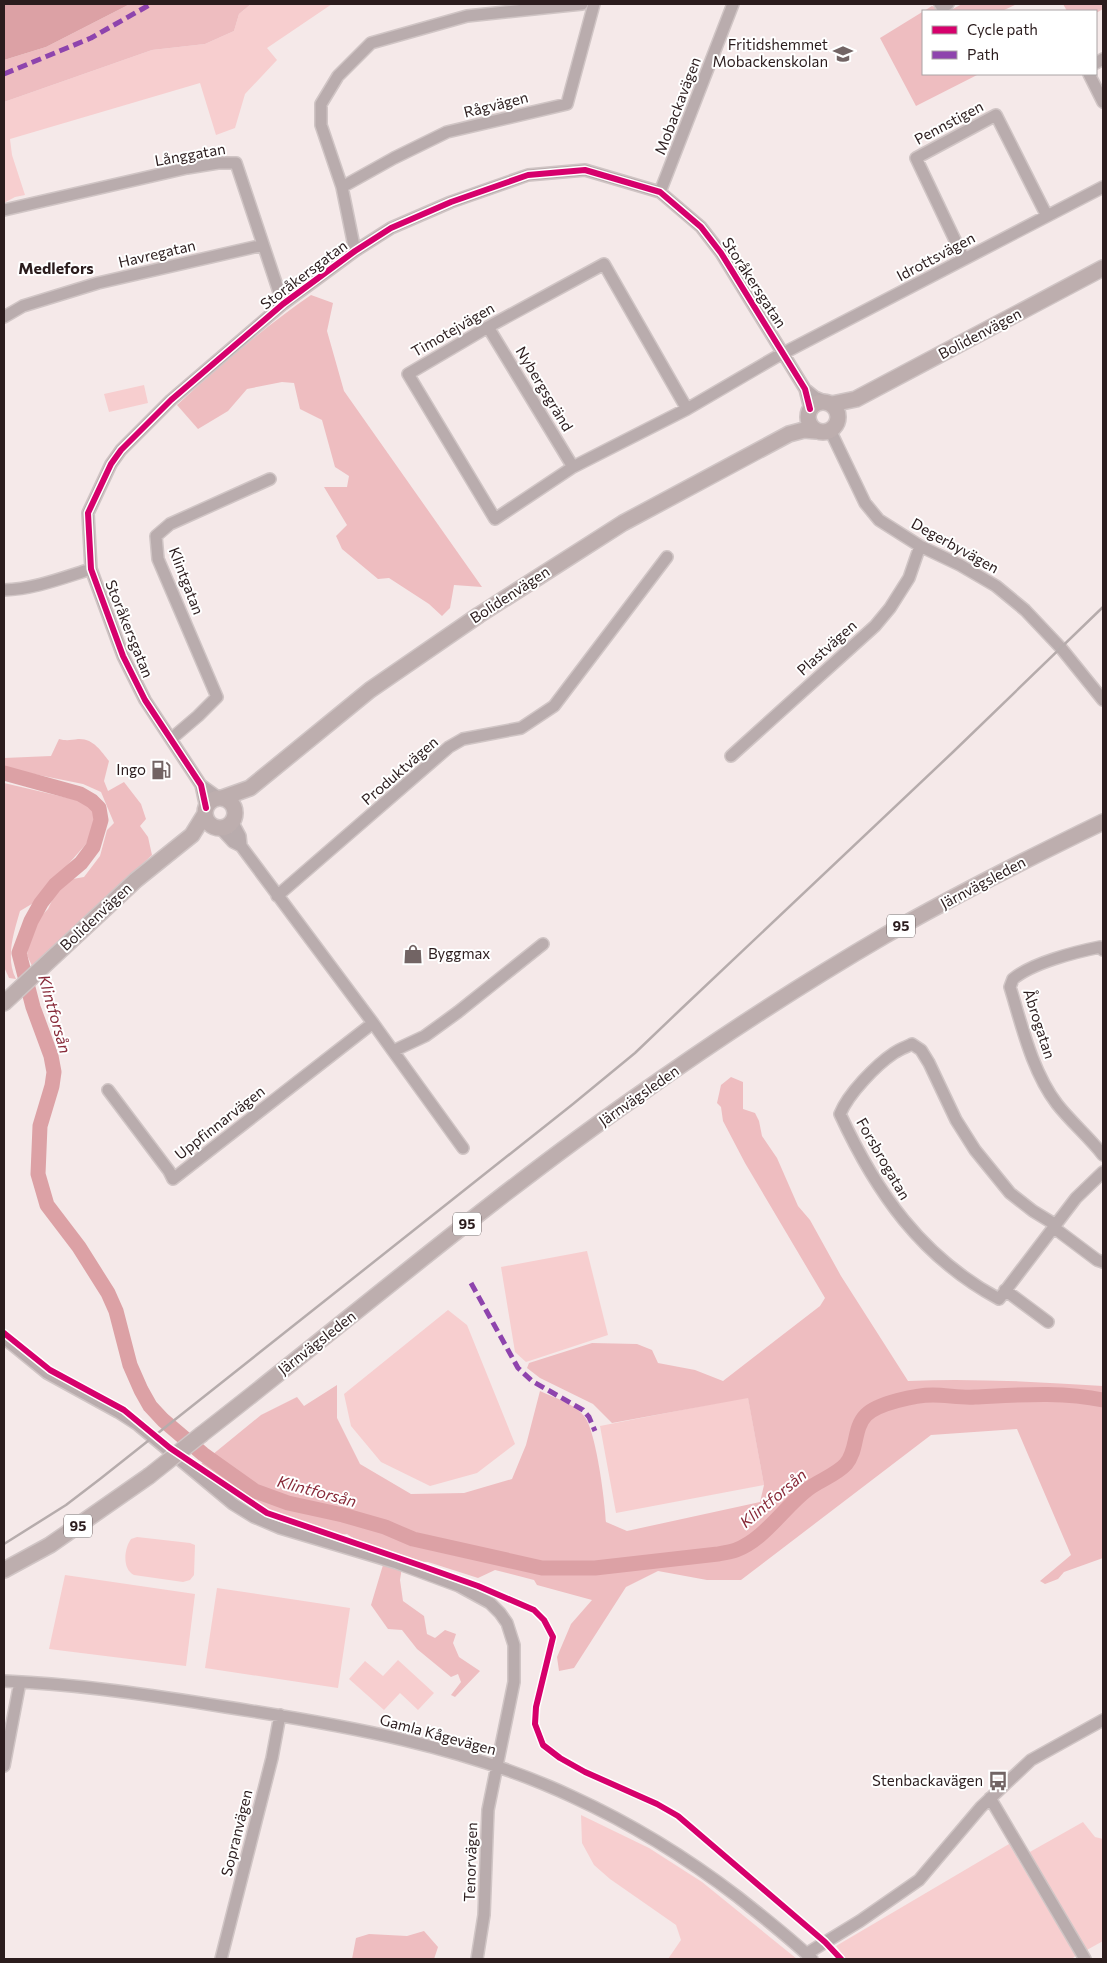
<svg xmlns="http://www.w3.org/2000/svg" width="1107" height="1963" font-family="Commissioner,sans-serif">
  <rect width="100%" height="100%" fill="#f5e9e9"/>
  <path fill="#f7cecf" d="M251 4H332L267 48 277 60 245 94 235 128 216 135 200 83 10 139 12 155 25 195 15 197 4 203V102L152 50 205 44 234 31 239 14Z
    M144 385 148 403 109 412 104 394Z
    M587 1251 608 1335 526 1362 515 1352 501 1267Z
    M448 1310 467 1325 515 1444 477 1473 430 1486 381 1462 351 1426 344 1394Z
    M748 1397 764 1485 616 1513 600 1426Z
    M137 1537 190 1543 195 1545 194 1575 190 1580 183 1582 134 1575C122 1569 124 1549 131 1539Z
    M65 1575 195 1594 186 1666 49 1649Z
    M217 1588 350 1608 338 1688 205 1668Z
    M398 1660 434 1693 418 1710 400 1693 384 1710 349 1679 365 1661 383 1676Z
    M581 1815 649 1848 702 1882 797 1959H668L681 1940 676 1925 610 1879 594 1865 582 1843Z
    M1083 1822 1095 1837 1103 1839V1941L1085 1951 1028 1853Z
    M1009 1844 1076 1956 1071 1959H846L836 1946Z"/>
  <path fill="#eebdc0" d="M130 4H251L239 14 234 31 205 44 152 50 4 102V60L46 47Z
    M962 4H1017L1002 11H949Z
    M1063 4H1103V9L1096 13V11H1067Z
    M932 6 942 11H923V74H979L916 106 880 38Z
    M311 295 333 303 327 331 344 391 482 587 454 585 450 608 442 616 429 604 389 578 378 579 342 549 336 536 347 525 324 487H347L349 476 335 467 322 420 300 409 294 383 282 382 247 389 228 411 198 429 177 405C220 366 263 328 311 295Z
    M59 739C66 741 71 740 78 739 93 738 101 751 109 761L104 781 108 791 124 782 141 804 146 819 140 826 148 837 152 855 32 966 27 955 29 940 33 934 36 921 48 909 57 890 67 880 84 877 100 856 107 830 114 823 101 792 83 784 4 768V758L51 756Z
    M4 783 85 802 96 812 95 827 86 844 35 902 20 911C14 932 5 958 16 979L9 978 4 967Z
    M731 1077 743 1082V1109L755 1113 759 1121 762 1136 777 1158 798 1206 810 1220 841 1276 908 1381C973 1378 1038 1382 1103 1386V1558L1064 1572 1058 1579 1045 1584 1040 1581 1071 1555 1017 1429 931 1435 741 1580H707L658 1571 626 1587 574 1668 559 1671 557 1657 571 1624 592 1600 537 1585 534 1580 495 1570 478 1578 428 1562 403 1561 400 1580 403 1601 424 1616 427 1634 435 1638 445 1630 456 1634 453 1643 459 1657 480 1671 455 1697 451 1695 461 1682 458 1674 451 1677 417 1649 402 1630 388 1629 371 1605 386 1555 368 1548 347 1534 332 1536 298 1526 275 1513H259L225 1488 201 1464 261 1415 297 1397 304 1406 337 1385V1418L360 1464 411 1494 464 1493 512 1479 526 1445 540 1391C554 1398 574 1403 584 1416 596 1430 605 1501 606 1522L627 1531 760 1502 764 1485 748 1398 612 1423 593 1404 540 1378 527 1368 529 1363 592 1343 637 1344 652 1350 658 1363 695 1370 723 1381 820 1306 825 1298 745 1163 723 1121 721 1107 717 1103 721 1085Z
    M424 1931 438 1947 434 1959H352L356 1938 369 1934 407 1936Z"/>
  <path fill="#dca1a5" d="M4 4H130L46 47 4 60Z"/>
  <g fill="none" stroke-linecap="round" stroke-linejoin="round">
    <path stroke="#dca1a5" stroke-width="15" d="M4 773 80 794 92 801 99 808 101 820 93 847 81 863 55 885 41 903 31 921 19 953 33 1007 51 1056 54 1072 52 1086 40 1126 38 1174 47 1205 79 1247 108 1293 116 1311 130 1365 141 1390 150 1406 163 1420 203 1454 255 1491 288 1503 343 1515 385 1527 413 1539 542 1568H595L718 1554C724 1553 731 1552 736 1550 765 1539 784 1507 808 1489 820 1480 836 1475 846 1464 858 1450 853 1428 866 1415 878 1403 916 1395 933 1395 947 1395 961 1398 975 1397 1017 1395 1062 1391 1103 1400"/>
    <defs>
      <path id="minor" d="M940 4 942 7 948 4
        M1096 63 1103 59
        M1089 74 1103 102
        M342 187 394 158 447 132 567 104 594 4
        M660 192 733 4
        M4 210 187 168 218 163H236L283 304
        M355 251 342 187 321 125V104L338 76 371 43 467 16 582 4
        M964 259 916 158 996 115 1047 216
        M4 317 23 306 98 283 263 245
        M488 327 573 467
        M805 389 815 397 827 402
        M687 409 604 264 488 327 408 374 495 519 573 467 687 409 776 357 1103 187
        M830 430 865 503 879 520 920 546 960 565 996 586 1025 610 1061 648 1103 700
        M4 590C34 589 62 578 91 569
        M171 739 198 716 217 697 158 559 156 536 170 524 270 479
        M731 756 875 626 890 608 909 578 920 546
        M201 785 219 798
        M206 808 201 785 145 700 123 656 91 569 88 513 111 464 121 450 171 400 283 304 355 251 391 228 451 202 528 175 585 170 660 192 701 227 721 253 805 389 810 409
        M232 821 240 836 241 846
        M277 896 449 747 463 739 521 728 554 706 667 557
        M1103 950 1100 947C1075 952 1032 963 1013 979L1010 987C1022 1026 1032 1071 1057 1104 1071 1122 1089 1137 1103 1155
        M373 1023 393 1051 425 1036 458 1012 543 944
        M393 1051 463 1148
        M108 1090 169 1171 173 1179 373 1023 241 846 233 842 220 828
        M1056 1225 1033 1211 1010 1193 975 1150 956 1120 929 1063 921 1050 912 1044C906 1047 900 1049 894 1053 876 1065 848 1094 840 1114 876 1192 921 1257 999 1299L1076 1198 1103 1172
        M1053 1227 1097 1260 1103 1262
        M1005 1290 1048 1322
        M4 1338 47 1373 118 1412 138 1425 233 1504 254 1517 280 1528 397 1563 459 1586 490 1603 500 1613 507 1623 514 1645V1682L488 1810 484 1915 477 1959
        M4 1681C78 1684 153 1695 226 1707 343 1725 465 1746 573 1797 632 1824 687 1858 738 1897 763 1917 789 1937 812 1959
        M4 1766 20 1682
        M990 1798 1085 1959
        M806 1954 860 1921 919 1880 981 1807 1031 1760 1103 1720
        M221 1959 272 1758 280 1715"/>
      <path id="major" d="M808 417a15 15 0 1 1 30 0a15 15 0 1 1-30 0Z
        M832 404 856 399 1103 268
        M222 798 250 788 370 690 479 615 623 523 789 434 804 430 816 431
        M205 813a15 15 0 1 1 30 0a15 15 0 1 1-30 0Z
        M4 1003 136 880 192 835 205 814
        M202 1434C348 1321 488 1200 640 1094 719 1038 800 985 884 936 955 895 1029 858 1103 822
        M4 1570 50 1545 149 1476"/>
    </defs>
    <use href="#minor" stroke="#d0c5c5" stroke-width="14"/>
    <use href="#major" stroke="#d0c5c5" stroke-width="18"/>
    <use href="#minor" stroke="#b9acad" stroke-width="11"/>
    <use href="#major" stroke="#bdaeae" stroke-width="15"/>
    <path stroke="#b6acac" stroke-width="2.5" d="M4 1544 66 1505 100 1479 573 1104 635 1053 680 1010 953 752 1103 607"/>
    <defs>
      <path id="major-bridge" d="M149 1476 202 1434"/>
    </defs>
    <use href="#major-bridge" stroke="#d0c5c5" stroke-width="18" stroke-linecap="butt"/>
    <use href="#major-bridge" stroke="#bdaeae" stroke-width="15"/>
    <path stroke="#8e44ad" stroke-width="5" stroke-dasharray="10 5" stroke-linecap="butt" d="M4 74 91 38 151 4
      M471 1283 518 1368 532 1381 583 1410 589 1417 595 1431"/>
    <defs>
      <path id="cycleway" d="M206 808 201 785 145 700 123 656 91 569 88 513 111 464 121 450 171 400 283 304 355 251 391 228 451 202 528 175 585 170 660 192 701 227 721 253 805 389 810 409
        M4 1333 50 1370 124 1410 170 1448 267 1513 419 1565 478 1586 534 1610 544 1620 553 1637 536 1707 535 1724 543 1745 560 1758 585 1772 657 1804 678 1816 825 1942 841 1959"/>
    </defs>
    <use href="#cycleway" stroke="#fff" stroke-width="9"/>
    <use href="#cycleway" stroke="#d6006c" stroke-width="6"/>
  </g>
  <defs>
    <symbol id="school-bare" viewBox="-9 -9 18 18"><path d="M0-5L7-2L0 1L-7-2ZM-4 1L0 2.5L4 1V4Q0 6-4 4Z" fill="#726464" stroke="#fff" stroke-width="2.5" paint-order="stroke"/></symbol>
    <symbol id="fuel-bare" viewBox="-9 -9 18 18"><path d="M-5.5-6h7V0h2V4h1.3V-2.5L3-4.5l.8-.8L6-3V5H2.5V1h-1V6h-7ZM-4.2-4.7v3.2H.2V-4.7Z" fill="#726464" stroke="#fff" stroke-width="2.5" paint-order="stroke"/></symbol>
    <symbol id="shop-bare" viewBox="-9 -9 18 18"><path d="M-5-2.5h2.3a2.7 3.5 0 0 1 5.4 0H5L5.5 6h-11ZM-1.5-2.5h3a1.5 2.3 0 0 0-3 0Z" fill="#726464" stroke="#fff" stroke-width="2.5" paint-order="stroke"/></symbol>
    <symbol id="bus-bare" viewBox="-9 -9 18 18"><path d="M-5-6H5V4H4V6H2V4H-2V6H-4V4H-5ZM-3.5-4V0h7V-4ZM-3.5 1.2v1.5H-2V1.2ZM2 1.2v1.5H3.5V1.2Z" fill="#726464" stroke="#fff" stroke-width="2.5" paint-order="stroke"/></symbol>
  </defs>
  <g fill-rule="evenodd">
    <use href="#school-bare" x="829" y="40" width="28" height="28"/>
    <use href="#fuel-bare" x="147" y="756" width="28" height="28"/>
    <use href="#shop-bare" x="399" y="940" width="28" height="28"/>
    <use href="#bus-bare" x="984" y="1767" width="28" height="28"/>
  </g>
  <g text-anchor="middle" stroke-width="4" stroke-linejoin="round" paint-order="stroke">
    <g fill="#fff" stroke="#6b6061" stroke-width="1">
      <rect x="887" y="914.5" width="28" height="23" rx="4"/>
      <rect x="453" y="1212.5" width="28" height="23" rx="4"/>
      <rect x="64" y="1514.5" width="28" height="23" rx="4"/>
    </g>
    <g font-size="14" font-weight="bold" fill="#2b1c1d">
      <text x="901" y="931">95</text>
      <text x="467" y="1229">95</text>
      <text x="78" y="1531">95</text>
    </g>
    <g font-size="15" fill="#2b1c1d" stroke="#fff" text-anchor="end">
      <text x="828" y="50">Fritidshemmet<tspan x="828" dy="17">Mobackenskolan</tspan></text>
      <text x="146" y="775">Ingo</text>
      <text x="428" y="959" text-anchor="start">Byggmax</text>
      <text x="983" y="1786">Stenbackavägen</text>
    </g>
    <g font-size="15" fill="#2b1c1d" stroke="#fff">
      <text transform="translate(496 105) rotate(-14)" y="5">Rågvägen</text>
      <text transform="translate(678 106) rotate(-69)" y="5">Mobackavägen</text>
      <text transform="translate(949 123) rotate(-28)" y="5">Pennstigen</text>
      <text transform="translate(190 155) rotate(-10)" y="5">Långgatan</text>
      <text transform="translate(157 254) rotate(-13)" y="5">Havregatan</text>
      <text transform="translate(936 257) rotate(-28)" y="5">Idrottsvägen</text>
      <text transform="translate(304 275) rotate(-37)" y="5">Storåkersgatan</text>
      <text transform="translate(754 283) rotate(57)" y="5">Storåkersgatan</text>
      <text transform="translate(453 330) rotate(-30)" y="5">Timotejvägen</text>
      <text transform="translate(980 334) rotate(-28)" y="5">Bolidenvägen</text>
      <text transform="translate(544 389) rotate(59)" y="5">Nybergsgränd</text>
      <text transform="translate(955 546) rotate(29)" y="5">Degerbyvägen</text>
      <text transform="translate(186 581) rotate(69)" y="5">Klintgatan</text>
      <text transform="translate(510 595) rotate(-33)" y="5">Bolidenvägen</text>
      <text transform="translate(129 629) rotate(68)" y="5">Storåkersgatan</text>
      <text transform="translate(827 648) rotate(-42)" y="5">Plastvägen</text>
      <text transform="translate(400 771) rotate(-41)" y="5">Produktvägen</text>
      <text transform="translate(983 883) rotate(-28)" y="5">Järnvägsleden</text>
      <text transform="translate(96 917) rotate(-43)" y="5">Bolidenvägen</text>
      <text transform="translate(1039 1024) rotate(72)" y="5">Åbrogatan</text>
      <text transform="translate(639 1096) rotate(-35)" y="5">Järnvägsleden</text>
      <text transform="translate(220 1123) rotate(-38)" y="5">Uppfinnarvägen</text>
      <text transform="translate(883 1159) rotate(60)" y="5">Forsbrogatan</text>
      <text transform="translate(317 1343) rotate(-38)" y="5">Järnvägsleden</text>
      <text transform="translate(438 1735) rotate(15)" y="5">Gamla Kågevägen</text>
      <text transform="translate(237 1833) rotate(-76)" y="5">Sopranvägen</text>
      <text transform="translate(471 1862) rotate(-88)" y="5">Tenorvägen</text>
    </g>
    <g font-size="16" font-weight="bold" fill="#2b1c1d" stroke="#fff">
      <text x="56" y="274">Medlefors</text>
    </g>
    <g font-size="16" font-style="italic" fill="#882a39" stroke="#fff">
      <text transform="translate(55 1014) rotate(74)" y="6">Klintforsån</text>
      <text transform="translate(317 1491) rotate(15)" y="6">Klintforsån</text>
      <text transform="translate(773 1498) rotate(-40)" y="6">Klintforsån</text>
    </g>
  </g>
  <rect width="1107" height="1963" fill="none" stroke="#2b1c1d" stroke-width="10"/>
  <rect x="922" y="10" width="175" height="65" fill="#ffffff" stroke="#aaa4a5"/>
  <rect x="932" y="26" width="25" height="8" fill="#d6006c" stroke="#aaa4a5"/>
  <text x="967" y="35" font-size="15" fill="#2b1c1d">Cycle path</text>
  <rect x="932" y="51" width="25" height="8" fill="#8e44ad" stroke="#aaa4a5"/>
  <text x="967" y="60" font-size="15" fill="#2b1c1d">Path</text>
</svg>
